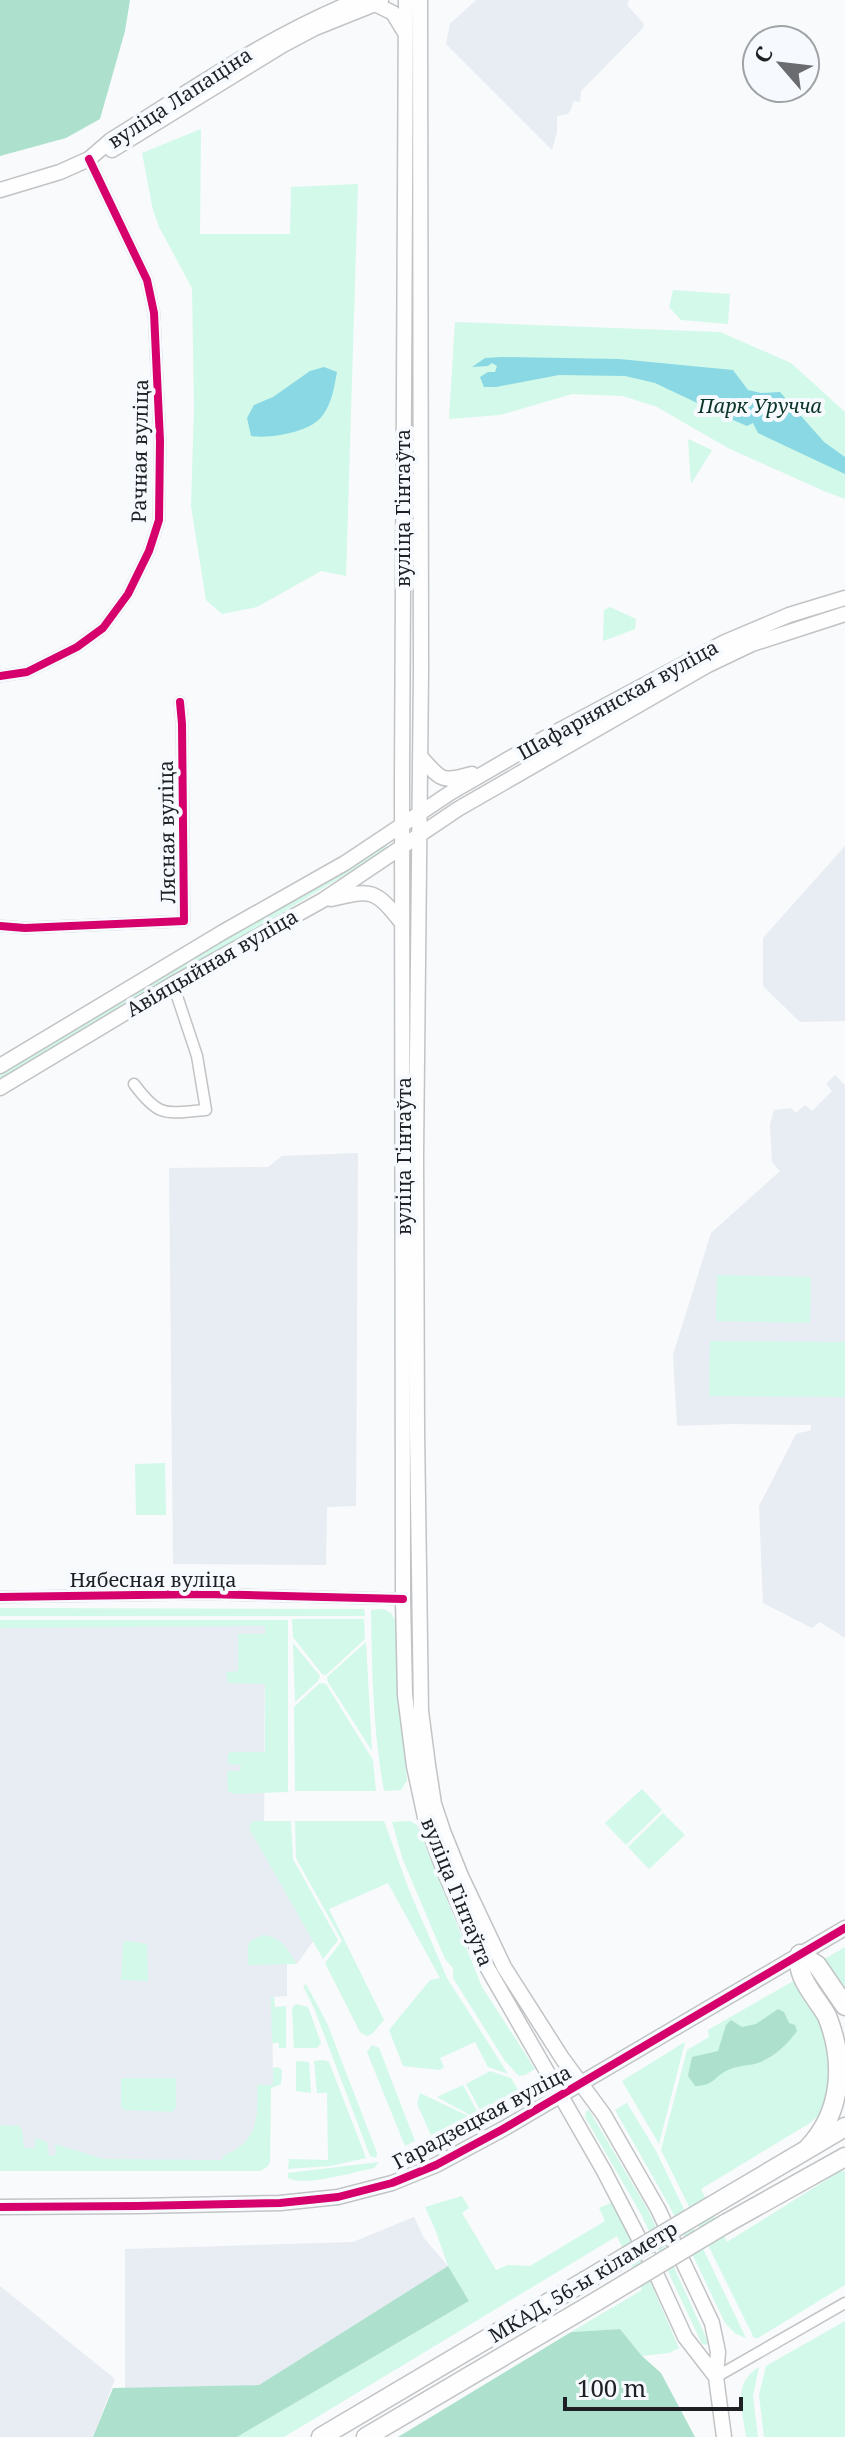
<svg xmlns="http://www.w3.org/2000/svg" width="845" height="2437" font-family="'Noto Serif',serif">
  <rect width="100%" height="100%" fill="#f8fafc"/>
  <path fill="#e8ecf3" d="M476 0H629L627 5 644 24 643 28 581 91 580 102 573 101 572 107 568 114 557 116V132L552 150 446 44 450 24Z
    M845 846V1021L800 1022 763 986V938Z
    M835 1075 845 1085V1638L820 1622 812 1628 763 1603 759 1506 796 1434 811 1430V1425L730 1424 677 1426 673 1355 711 1233 780 1171 772 1162 770 1125 774 1110 791 1108 796 1113 805 1105 812 1111 832 1091 826 1084Z
    M358 1153 356 1506 327 1507 326 1565 173 1564 169 1168 268 1167 282 1156Z
    M0 1623H265L264 1846 314 1940 297 1964H287V1996L272 1997 273 2085H262L263 2152 252 2165 0 2163Z
    M414 2217 424 2238 448 2266 259 2385 125 2388V2249L353 2242Z
    M0 2286 115 2379 93 2437H0Z"/>
  <path fill="#d2f9e9" d="M201 129 200 234H290L291 187 358 184 346 576 321 571 257 607 222 614 206 600 191 506 194 408 192 288 159 227 153 210 142 153Z
    M673 290 730 294 728 324 681 320 669 307Z
    M455 322 720 332 791 363 845 412V499L824 491 728 448 657 407 623 396 572 394 500 415 449 419Z
    M688 439 712 450 691 484Z
    M610 607 636 619 635 629 603 641 604 610Z
    M386 843 388 849 0 1082V1075Z
    M717 1275 811 1277 810 1323 716 1321Z
    M710 1341 845 1342V1397L709 1396Z
    M165 1463 166 1515H136L135 1464Z
    M0 1608 364 1609 365 1616H0Z
    M383 1609 391 1613 398 1626V1695L407 1780 401 1790 384 1791C373 1731 372 1671 371 1610Z
    M292 1619H364L365 1639 326 1675 322 1674 293 1637Z
    M0 1620H288V1792L234 1794 228 1791 227 1773 229 1771H240L241 1765 228 1764V1754L231 1752H265V1684L228 1683 226 1672 238 1671V1634H265V1626L0 1628Z
    M366 1642 372 1751 328 1682 327 1677Z
    M293 1643 320 1676 318 1681 295 1702Z
    M320 1683 326 1684 373 1760 376 1791H295L294 1707Z
    M642 1789 662 1810 626 1845 605 1823Z
    M663 1813 685 1835 649 1869 628 1847Z
    M254 1821H291L293 1859 338 1940 323 1959 250 1830V1824Z
    M295 1821H384L409 1890 447 1978 508 2074 488 2067 475 2042 440 2058 444 2067 440 2070 403 2066 389 2030 430 1980 440 1978 388 1883 329 1909 384 2020 372 2034 367 2036 360 2032 325 1963 342 1941 296 1858Z
    M410 1821 417 1825 482 1987 535 2069 525 2075 519 2076 505 2061 453 1978V1968L445 1959 403 1860 392 1822Z
    M263 1935C282 1937 287 1949 297 1964L248 1965V1947L250 1941Z
    M127 1941 147 1944 148 1981 121 1980 123 1943Z
    M845 1947V1999L823 1960Z
    M795 1980 801 1983 835 2053 824 2106 818 2116 810 2123 701 2189 727 2242 839 2172 845 2171V2285L758 2338H754L661 2150 687 2050 709 2037 708 2030Z
    M306 1984 327 2023 377 2153 376 2158 370 2156 314 2008 303 1986Z
    M271 1997H274L275 2007 286 2006V2048H279V2043H272Z
    M296 2004 308 2007 321 2043 317 2048H294L292 2008Z
    M685 2042 659 2144 622 2081Z
    M372 2045 379 2048 415 2141 405 2146 367 2052Z
    M323 2060 329 2062 366 2158 330 2166 288 2169 289 2159 328 2160 327 2093H317L314 2061Z
    M296 2061 309 2062 311 2093 296 2091Z
    M278 2067 282 2070 281 2084 271 2088 270 2162 267 2167 260 2171H0V2125L20 2126 22 2130 24 2148H35V2138L47 2142 49 2156 56 2155 55 2144 103 2159 222 2160 223 2156C259 2141 258 2118 257 2085H273V2068Z
    M490 2071 511 2078 518 2090 480 2110 466 2084Z
    M121 2078H176V2107L172 2112 124 2110 121 2107Z
    M463 2085 477 2111 470 2115 437 2097Z
    M420 2093 468 2116 431 2135 417 2104Z
    M627 2103 656 2151 746 2338 736 2334 725 2323 670 2207 615 2110Z
    M589 2110 648 2210 708 2342 707 2345 702 2344 641 2214 585 2117 586 2111Z
    M379 2162 374 2168C355 2172 304 2187 288 2178V2173Z
    M462 2196 469 2208 462 2213 496 2270 508 2265 530 2266 605 2221 599 2208 613 2202 627 2228 679 2348 669 2353 642 2356 620 2329 571 2332 642 2290 617 2236 284 2437H237L469 2301 448 2266 435 2229 425 2207Z
    M845 2321V2437H764L759 2395 766 2366Z
    M759 2367 753 2396 758 2437H746C743 2410 731 2384 759 2367Z"/>
  <path fill="#aee1cd" d="M0 0H130L125 31 100 119 66 138 0 156Z
    M778 2009 784 2012 789 2023 795 2025 797 2031C787 2045 774 2057 758 2063 749 2066 738 2065 728 2070 713 2077 714 2086 695 2086L688 2076 692 2057 718 2051 726 2025 731 2020 742 2027 756 2024Z
    M448 2266 469 2301 237 2437H93L113 2388 259 2385Z
    M620 2329 642 2356 661 2373 695 2437H398L571 2332Z"/>
  <path fill="#89d8e4" d="M501 357 619 359 733 370 748 390 761 393 780 392 824 442 845 457V474L758 433 753 423 747 426 724 416 721 409 712 410 655 383 625 376 559 375 496 387H484L480 377 488 372H495L497 366 492 363 488 366 472 367 485 358Z
    M324 367 337 372C334 388 332 402 323 415 312 432 270 439 251 436L247 418 254 405 273 397 310 371Z"/>
  <g fill="none" stroke-linecap="round" stroke-linejoin="round">
    <defs>
      <path id="street" d="M0 676 27 672 77 647 103 628 128 594 149 551 159 520 160 441 154 313 147 280 89 159
        M0 926 25 928 184 921 182 724 180 702
        M134 1084C160 1119 166 1113 206 1110L197 1056 173 984
        M0 1597 206 1594 403 1599
        M716 2377 845 2303"/>
      <path id="secondary" d="M406 0 402 781 403 1599 405 1695 414 1766 426 1822 443 1868 480 1955 604 2171 648 2256 685 2337 716 2377
        M420 0 421 671 416 1156 417 1431 421 1711 428 1765 434 1804 443 1831 461 1876 504 1967 562 2058 604 2115 658 2209 712 2323 718 2352 716 2377 724 2437
        M375 4 393 13 404 31
        M112 150 283 45 315 28 375 4 381 0
        M0 190 60 172 89 159 111 140C192 90 270 35 358 0
        M420 756C441 780 441 783 472 774
        M331 899C372 889 375 889 402 923
        M0 1066 223 932 345 863 450 793 543 739 725 642 789 615 845 598
        M0 1088 173 984 323 900 458 809 708 665 752 644 845 614
        M0 2207 137 2206 280 2203 338 2197 392 2183 436 2165 503 2129 845 1928"/>
      <path id="highway" d="M807 2149C843 2112 845 2061 827 2016 817 1998 794 1976 800 1954L817 1965 845 2006
        M713 2205 845 2127
        M725 2224 845 2157
        M321 2437 585 2281
        M366 2437 597 2301"/>
    </defs>
    <use href="#street" stroke="#c1c3c5" stroke-width="13"/>
    <use href="#secondary" stroke="#c1c3c5" stroke-width="17"/>
    <use href="#highway" stroke="#c1c3c5" stroke-width="21"/>
    <use href="#street" stroke="#fefeff" stroke-width="10"/>
    <use href="#secondary" stroke="#fefeff" stroke-width="14"/>
    <use href="#highway" stroke="#fefeff" stroke-width="18"/>
    <defs>
      <path id="highway-bridge" d="M585 2281 713 2205
        M597 2301 725 2224"/>
    </defs>
    <use href="#highway-bridge" stroke="#c1c3c5" stroke-width="21" stroke-linecap="butt"/>
    <use href="#highway-bridge" stroke="#fefeff" stroke-width="18"/>
    <defs>
      <path id="cycleway" d="M0 676 27 672 77 647 103 628 128 594 149 551 159 520 160 441 154 313 147 280 89 159
        M0 926 25 928 184 921 182 724 180 702
        M0 1597 206 1594 403 1599
        M0 2207 137 2206 280 2203 338 2197 392 2183 436 2165 503 2129 845 1928"/>
    </defs>
    <use href="#cycleway" stroke="#f6fafe" stroke-width="13"/>
    <use href="#cycleway" stroke="#d6006c" stroke-width="8"/>
  </g>
  <g text-anchor="middle" stroke-width="8" stroke-linejoin="round" paint-order="stroke">
    <g font-size="20" fill="#1e2023" stroke="#f6fafe">
      <text transform="translate(180 98) rotate(-33)" y="7">вуліца Лапаціна</text>
      <text transform="translate(140 451) rotate(-89)" y="7">Рачная вуліца</text>
      <text transform="translate(403 508) rotate(-90)" y="7">вуліца Гінтаўта</text>
      <text transform="translate(618 700) rotate(-29)" y="7">Шафарнянская вуліца</text>
      <text transform="translate(167 832) rotate(-91)" y="7">Лясная вуліца</text>
      <text transform="translate(212 963) rotate(-30)" y="7">Авіяцыйная вуліца</text>
      <text transform="translate(404 1156) rotate(-90)" y="7">вуліца Гінтаўта</text>
      <text x="153" y="1587">Нябесная вуліца</text>
      <text transform="translate(457 1892) rotate(68)" y="7">вуліца Гінтаўта</text>
      <text transform="translate(482 2117) rotate(-28)" y="7">Гарадзецкая вуліца</text>
      <text transform="translate(583 2282) rotate(-31)" y="7">МКАД, 56-ы кіламетр</text>
    </g>
    <g font-size="20" font-style="italic" fill="#0b3526" stroke="#f6fafe">
      <text x="760" y="413">Парк Уручча</text>
    </g>
  </g>
  <g transform="translate(781 64) rotate(298)"><circle r="38" fill="#f6fafe" stroke="#a0a3a6" stroke-width="2"/>
  <path d="M0-6L14 30L0 20L-14 30Z" fill="#6a6c6f"/>
  <text y="-12" font-size="22" font-weight="bold" text-anchor="middle" fill="#1e2023">С</text>
  </g>
  <path d="M565 2397v12h176v-12" fill="none" stroke="#1e2023" stroke-width="4"/>
  <text x="577" y="2397" font-size="24" fill="#1e2023" stroke="#f6fafe" stroke-width="6" paint-order="stroke">100 m</text>
</svg>
